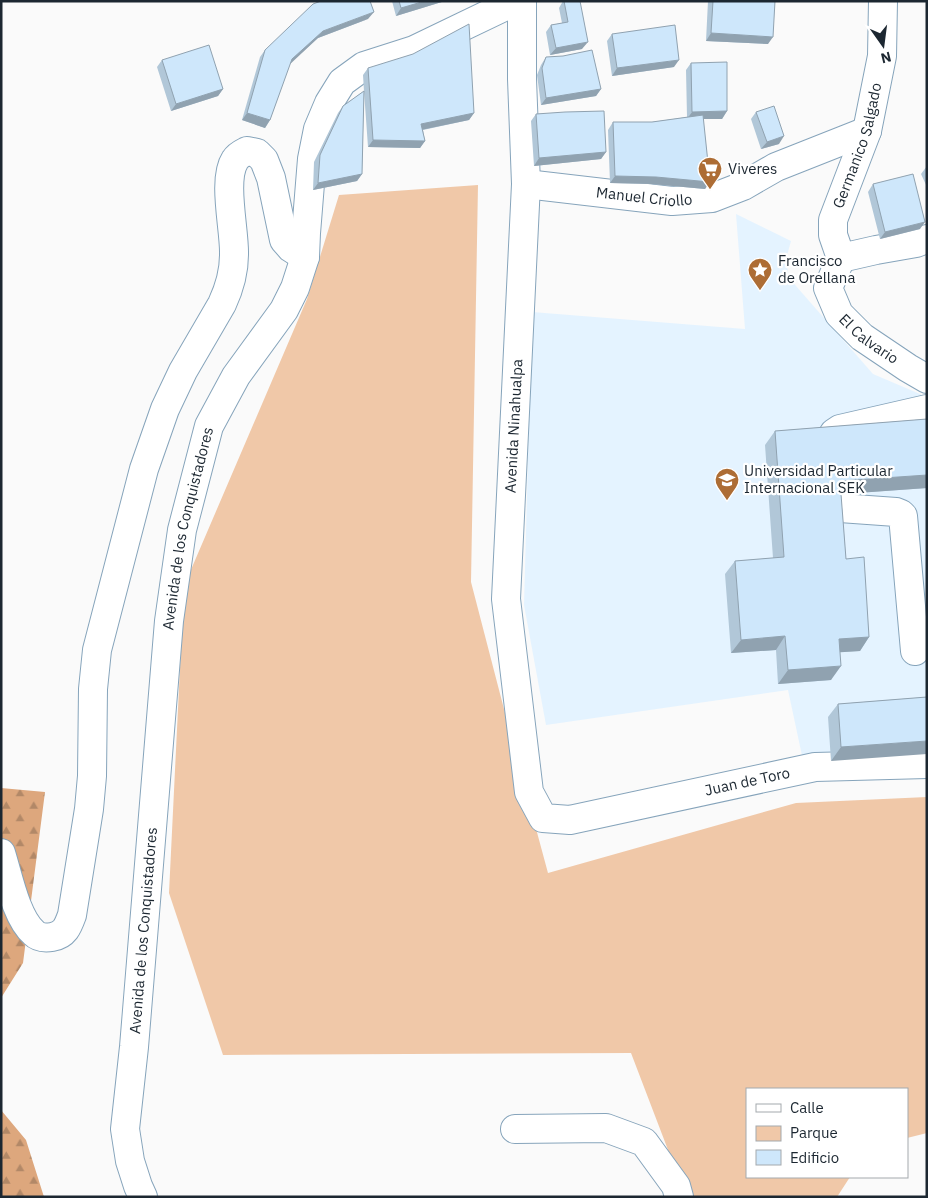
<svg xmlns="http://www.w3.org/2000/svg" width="928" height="1198" font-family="'IBM Plex Sans',sans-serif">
  <defs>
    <pattern id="forest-firs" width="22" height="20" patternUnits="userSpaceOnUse" patternTransform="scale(1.25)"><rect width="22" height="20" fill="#dda77d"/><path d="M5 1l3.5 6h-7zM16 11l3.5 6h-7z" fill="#b28867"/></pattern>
  </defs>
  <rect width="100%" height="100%" fill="#fafafa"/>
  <path fill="#e4f3ff" d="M736 214 791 241 786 259 789 278 873 374 927 397V765L807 779 788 690 546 725 524 605 532 312 745 329Z"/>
  <path fill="url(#forest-firs)" d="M1 788 45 792 23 963 1 998Z
    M1 1110 26 1140 44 1197H1Z"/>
  <path fill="#f0c8a8" d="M478 185 471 582 511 736 548 873 796 803 927 797V1133L907 1138V1089H747V1177H850L837 1197H686L631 1053 223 1055 169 893 184 586 307 299 339 195Z"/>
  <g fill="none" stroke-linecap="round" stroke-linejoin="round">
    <defs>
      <g id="minor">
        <path id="s1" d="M522 1V79L526 184 506 599 529 792 543 818 570 820 815 767 927 764"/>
        <path id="s2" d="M526 184 672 201 712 198 743 186 776 167 867 131"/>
        <path id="s3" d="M841 258 833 235V220L867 131 882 56 883 1"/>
        <path id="s4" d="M841 258 828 288 839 314 862 337 908 368 927 379"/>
        <path d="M841 258 876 250 916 243 927 239"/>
        <path d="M830 440 834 433 840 429 927 409"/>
        <path d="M834 495 836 507 840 508 896 512 901 514 903 516 915 651"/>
        <path d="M1 853C8 875 16 918 34 933 39 938 46 938 52 937 65 935 68 926 72 915L89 809 92 776 93 689 97 650 144 469 165 409 183 371 222 304C229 289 234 272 234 255 235 231 222 180 235 160 238 155 243 153 247 151L257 153 264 160 271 178 284 240 291 248 305 257"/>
        <path d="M515 1129 606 1128 644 1142 676 1186 679 1197"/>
        <path id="s5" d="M143 1197 138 1186 130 1161 125 1129 134 1047 169 621 182 530 209 426 236 376 284 310 295 288 305 257 306 233 312 159 318 129 329 103 342 82 364 66 414 50 516 1"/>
      </g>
    </defs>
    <use href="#minor" stroke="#86a4bb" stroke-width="30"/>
    <use href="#minor" stroke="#fff" stroke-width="28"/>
  </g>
  <path fill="#b1c7d8" d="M392 1H445L396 16Z
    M563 1H580L582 49 550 55 546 32 551 25 562 23 559 8Z
    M708 1H775L768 44 706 41Z
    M368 19 318 38 290 63 270 120 265 128 242 120 260 57 265 50Z
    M612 34 674 67 612 76 607 41Z
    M546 57 601 89 596 96 541 105 537 75 541 65Z
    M162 60 223 89 218 96 171 111 157 67Z
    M691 63 727 111 722 119H703L710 182 705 189 651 184 610 183 608 130 613 122H652L687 117 686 70Z
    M368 68 474 113 469 120 423 130 425 141 420 148 368 147 364 91 362 174 357 181 313 190 314 162 338 113 343 106 364 91 363 75Z
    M756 112 779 144 761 149 751 119Z
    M536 114 606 152 601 159 534 166 531 121Z
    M927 166V187L921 174Z
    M873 184 920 229 880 239 868 192Z
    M927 419V488L841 494 846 559 869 637 860 651 840 652 831 680 778 684 776 650 731 653 725 574 735 561 773 558 765 445 775 431Z
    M927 697 831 761 828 717 838 704Z"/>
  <path fill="#90a2b0" d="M425 1H445L396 16 401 8Z
    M374 12 368 19 318 38 287 67 292 59 323 31Z
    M711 33 773 37 768 44 706 41Z
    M588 42 582 49 550 55 556 48Z
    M679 60 674 67 612 76 617 68Z
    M223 89 218 96 171 111 176 104Z
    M601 89 596 96 541 105 546 98Z
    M727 111 722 119H687L692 112Z
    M247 113 270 120 265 128 242 120Z
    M474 113 469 120 416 131 421 124Z
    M784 136 779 144 761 149 767 142Z
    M373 140 425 141 420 148 368 147Z
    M606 152 601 159 534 166 539 158Z
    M362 174 357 181 313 190 318 183Z
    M615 176 656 177 710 182 705 189 651 184 610 183Z
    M925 222 920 229 880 239 885 232Z
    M927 475V488L830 495 840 481Z
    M785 636 776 650 731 653 741 640Z
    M869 637 860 651 829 653 839 639Z
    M841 666 831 680 778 684 788 670Z
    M927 741V754L831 761 841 747Z"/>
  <path fill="#cee7fb" stroke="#90a2b0" d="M321 1H370L374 12 323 31 292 59 270 120 247 113 265 50 313 4Z
    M399 1H425L401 8Z
    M564 1H580L588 42 556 48 551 25 568 22Z
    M713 1H775L773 37 711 33Z
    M469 24 474 113 421 124 425 141 373 140 368 68 413 54Z
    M675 25 679 60 617 68 612 34Z
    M209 45 223 89 176 104 162 60Z
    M592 50 601 89 546 98 542 68 546 57 563 56Z
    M727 62V111L692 112 691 63Z
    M364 91 362 174 318 183 320 155 343 106Z
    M774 106 784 136 767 142 756 112Z
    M604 111 606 152 539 158 536 114 565 112Z
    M703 115 710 182 656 177 615 176 613 122H652Z
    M913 174 925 222 885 232 873 184Z
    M927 419V475L840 481 846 559 864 557 869 637 839 639 841 666 788 670 785 636 741 640 735 561 784 557 775 431Z
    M927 697V741L841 747 838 704Z"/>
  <defs>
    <symbol id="supermarket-pin" viewBox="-11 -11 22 30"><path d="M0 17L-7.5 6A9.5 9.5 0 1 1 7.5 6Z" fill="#ad6d35" stroke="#fff"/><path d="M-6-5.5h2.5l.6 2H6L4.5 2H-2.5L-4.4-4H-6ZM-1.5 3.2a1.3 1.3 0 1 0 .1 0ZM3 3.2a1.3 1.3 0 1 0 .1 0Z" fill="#fff"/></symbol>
    <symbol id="sight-pin" viewBox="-11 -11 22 30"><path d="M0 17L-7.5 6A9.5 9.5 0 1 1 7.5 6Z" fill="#ad6d35" stroke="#fff"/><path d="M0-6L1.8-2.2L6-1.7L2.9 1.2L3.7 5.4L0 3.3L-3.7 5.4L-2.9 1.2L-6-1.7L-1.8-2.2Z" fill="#fff"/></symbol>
    <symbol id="university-pin" viewBox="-11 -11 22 30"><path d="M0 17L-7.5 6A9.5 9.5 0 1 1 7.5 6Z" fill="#ad6d35" stroke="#fff"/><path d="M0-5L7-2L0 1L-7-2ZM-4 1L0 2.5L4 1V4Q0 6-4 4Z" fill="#fff"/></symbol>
  </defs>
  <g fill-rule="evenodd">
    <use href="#supermarket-pin" x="696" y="155" width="28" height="38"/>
    <use href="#sight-pin" x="746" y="256" width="28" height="38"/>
    <use href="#university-pin" x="713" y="466" width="28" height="38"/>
  </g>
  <g text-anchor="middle" stroke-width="4.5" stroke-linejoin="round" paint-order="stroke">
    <g font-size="15" fill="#1c2731" stroke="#fff">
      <text dy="5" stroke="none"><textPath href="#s3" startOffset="118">Germanico Salgado</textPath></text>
      <text dy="5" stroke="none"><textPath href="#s2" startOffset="119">Manuel Criollo</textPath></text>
      <text dy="5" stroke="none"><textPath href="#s4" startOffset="100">El Calvario</textPath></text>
      <text transform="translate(514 426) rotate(-87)" y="5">Avenida Ninahualpa</text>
      <text dy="5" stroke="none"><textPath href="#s5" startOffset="675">Avenida de los Conquistadores</textPath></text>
      <text dy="5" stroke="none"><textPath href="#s1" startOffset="1031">Juan de Toro</textPath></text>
      <text dy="5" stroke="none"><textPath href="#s5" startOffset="270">Avenida de los Conquistadores</textPath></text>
    </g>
    <g font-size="15" fill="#1c2731" stroke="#fff" text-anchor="start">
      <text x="728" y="174">Viveres</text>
      <text x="778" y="266">Francisco<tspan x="778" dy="17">de Orellana</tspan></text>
      <text x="744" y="476">Universidad Particular<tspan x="744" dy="17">Internacional SEK</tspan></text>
    </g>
  </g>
  <rect width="928" height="1198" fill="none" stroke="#1c2731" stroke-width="5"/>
  <rect x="746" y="1088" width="162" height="90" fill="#ffffff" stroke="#a4a9ad"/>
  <rect x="756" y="1104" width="25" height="8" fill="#ffffff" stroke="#a4a9ad"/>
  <text x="790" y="1113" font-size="15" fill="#1c2731">Calle</text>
  <rect x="756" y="1126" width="25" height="15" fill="#f0c8a8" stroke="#a4a9ad"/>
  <text x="790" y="1138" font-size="15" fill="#1c2731">Parque</text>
  <rect x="756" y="1150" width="25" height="15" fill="#cee7fb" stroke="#a4a9ad"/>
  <text x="790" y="1163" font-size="15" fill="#1c2731">Edificio</text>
  <g transform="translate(883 45) rotate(166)" stroke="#ffffff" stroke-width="4" paint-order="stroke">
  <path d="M0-4L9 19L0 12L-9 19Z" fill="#1c2731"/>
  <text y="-8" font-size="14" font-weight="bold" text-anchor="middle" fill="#1c2731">N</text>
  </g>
</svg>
